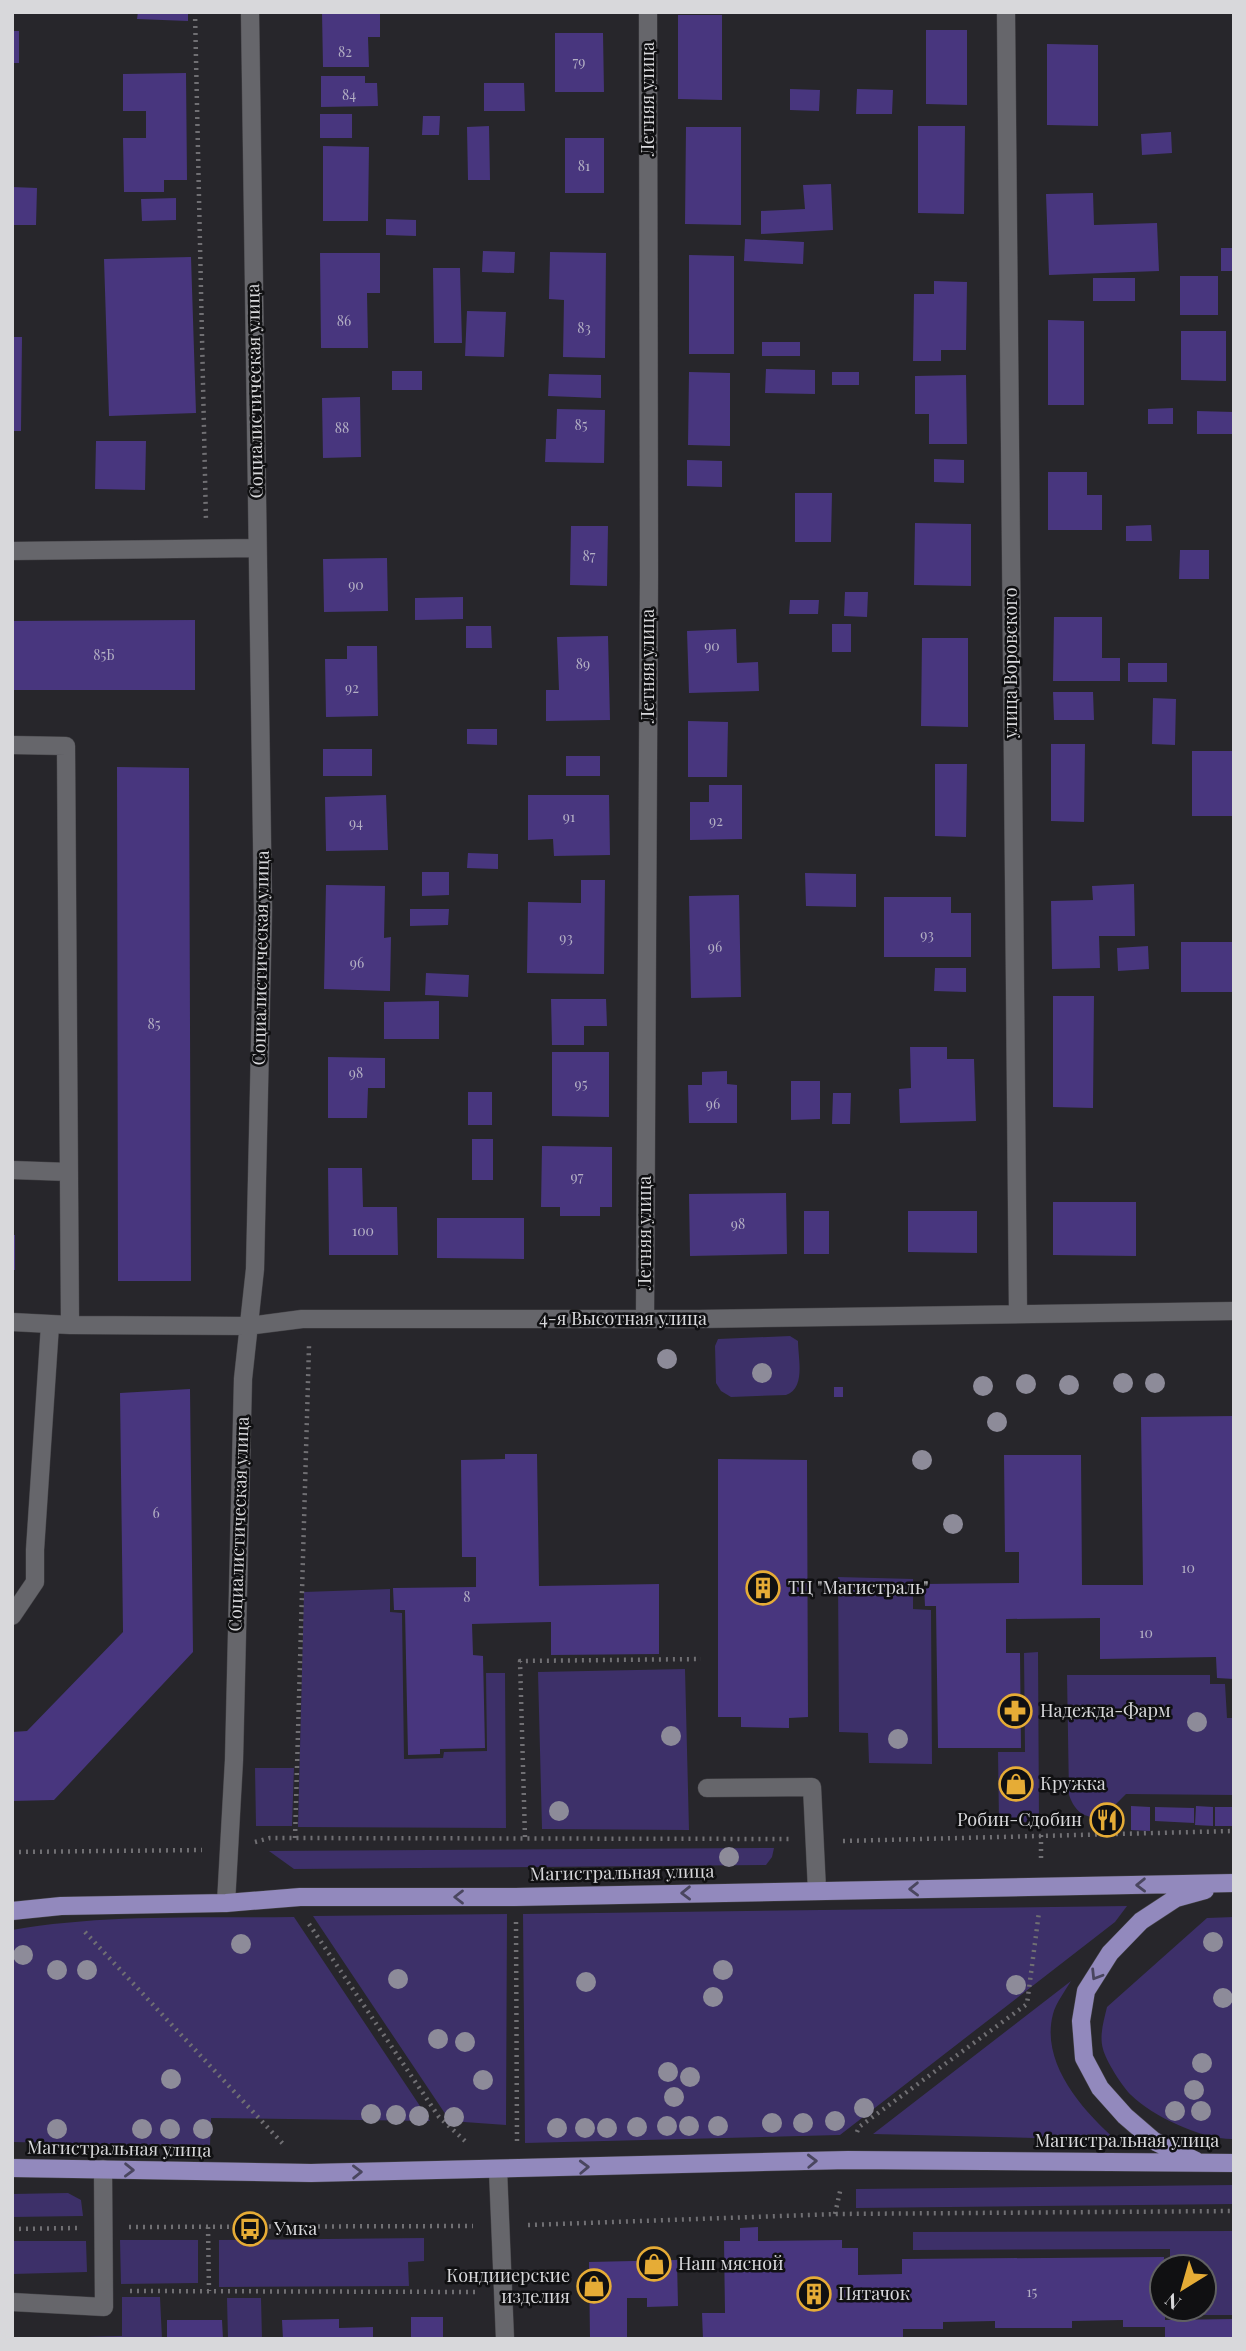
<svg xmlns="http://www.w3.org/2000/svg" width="1246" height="2351" font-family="'Playfair Display',serif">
  <rect width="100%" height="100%" fill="#27262b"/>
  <path fill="#3d3069" d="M790 1336 798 1341C798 1358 806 1388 786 1395L731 1397 721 1391 716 1383 715 1346 718 1339Z
    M838 1577 913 1579V1609L931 1610 932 1764 869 1763 868 1733 839 1732Z
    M390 1589V1612L402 1613 404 1759 443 1758 444 1752 487 1751 486 1673H505L506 1828 298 1827 304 1592Z
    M1038 1652 1039 1822H999L998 1752H1025L1024 1653Z
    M685 1669 689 1830 542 1829 538 1672Z
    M1067 1675H1210V1684H1225L1227 1718H1234V1795L1126 1794 1102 1818C1084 1818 1075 1812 1069 1795Z
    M255 1768H294L292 1826H256Z
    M774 1848 772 1857 766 1865 294 1869 269 1851Z
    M1127 1906 1115 1922 840 2135 525 2143 523 1914Z
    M507 1914 506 2125 450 2121 313 1916Z
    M294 1917 430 2121 211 2118 210 2146 12 2142V1930C101 1914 203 1918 294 1917Z
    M1234 1917V2139C1204 2140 1153 2117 1131 2095 1122 2086 1106 2061 1103 2049 1099 2035 1104 2020 1107 2007L1207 1918Z
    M1071 1981C1065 1991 1056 2003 1053 2014 1040 2063 1083 2111 1116 2140L873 2134Z
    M1234 2185V2204L856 2208V2189Z
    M68 2193 81 2200 83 2216 12 2217V2194Z
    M1234 2231V2315H1170V2309H1204V2267H1170V2249L913 2250V2232Z
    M424 2238V2261L408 2262 409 2286 219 2287V2240Z
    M120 2240H198V2283L121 2284Z
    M12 2241H86L87 2272 12 2274Z
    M122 2297H160L162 2339H12L122 2336Z
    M227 2298H261L262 2339H228Z"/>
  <path fill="#48367e" d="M138 12H188V21L137 19Z
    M322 12H380V37H368L369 67H323Z
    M678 15H722V100L678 99Z
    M926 30H967V105L926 104Z
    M12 31H19V63H12Z
    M555 33H603L604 92H555Z
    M1047 44 1098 45V126L1047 125Z
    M186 73 187 180H164V192H124L123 138H146V111H123V74Z
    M321 76H365V83H377L378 106 321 107Z
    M484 83H524L525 111H484Z
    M790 89 820 90 819 111 790 110Z
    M857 89 893 90 892 114H856Z
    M320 114H352V138H320Z
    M423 116H440L439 135H422Z
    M489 126 490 180H468L467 127Z
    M918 126H965L964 214 918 213Z
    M686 127H741V225L685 224Z
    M1171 132 1172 153 1142 155 1141 134Z
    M565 138H604V193H565Z
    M323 146 369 147 368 221H323Z
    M831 184 833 230 761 234V211L805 209 803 185Z
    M12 187 37 188 36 225H12Z
    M1093 193 1094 225 1157 223 1159 271 1049 275 1046 194Z
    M176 198V220L142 221 141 199Z
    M386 219 416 220V236L386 235Z
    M745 239 804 242 803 264 744 261Z
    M1221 248H1234V271H1221Z
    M483 251 515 252 514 273 482 272Z
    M550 252 606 253 605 358 563 357 564 300 549 299Z
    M320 253H380V293H367L368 348H321Z
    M689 255 734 256V354H689Z
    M191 257 196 413 109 416 104 259Z
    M433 268H460L462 343H434Z
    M1180 276H1218V315H1180Z
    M1093 278H1135V301H1093Z
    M934 281 967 282 966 350H941V361H913L914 294H934Z
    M467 311 506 312 504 357 465 356Z
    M1048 320 1084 321V405H1048Z
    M1181 331H1226V381L1181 380Z
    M12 337H22L21 431H12Z
    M762 342H800V356H762Z
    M766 369 815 370V394L765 393Z
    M392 371H422V390H392Z
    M689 372 730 373V446L688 445Z
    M832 372H859V385H832Z
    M549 374 601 375V398L548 396Z
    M966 375 967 444H929V414H915V376Z
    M360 397 361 457 323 458 322 398Z
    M1173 408V424H1148V409Z
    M557 409 605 410 604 463 545 462 546 439H556Z
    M1197 411 1234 412 1233 434H1197Z
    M96 441H146L145 490 95 489Z
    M934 459 964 460V483L934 482Z
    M687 460 722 461V487L687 486Z
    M1048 472H1087V495H1102V530H1048Z
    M795 493H832L831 542H795Z
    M915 523 971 524V586L914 585Z
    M1151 525 1152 541H1126V526Z
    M571 526H608L607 586 570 585Z
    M1180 550H1209V579H1179Z
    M387 558 388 611 324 612 323 559Z
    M845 592H868L867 617 844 616Z
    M463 597V619L415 620V598Z
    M790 600H819L818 614H789Z
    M1054 617H1102V658H1120V681H1053Z
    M195 620V690H12V621Z
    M832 624H851V652H832Z
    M466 626H491L492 648H466Z
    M736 629 737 663 758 662 759 691 689 693 687 631Z
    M608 636 610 720 546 721V690H559L557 637Z
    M922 638H968V727L921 726Z
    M347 646H377L378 716 326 717 325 659H347Z
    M1128 663H1167V682H1128Z
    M1053 692H1093L1094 720H1054Z
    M1153 698 1176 699 1175 745 1152 744Z
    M688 721 728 722 727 777H688Z
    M467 729H497V745L467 744Z
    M1051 744H1085L1084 822 1051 821Z
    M323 749H372V776H323Z
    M1192 751H1234V816H1192Z
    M566 756H600V776H566Z
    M935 764H967L966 837 935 836Z
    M117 767 189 768 191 1281H118Z
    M709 785H742V839L690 840V802H709Z
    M386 795 388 850 326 851 325 797Z
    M528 795H609L610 855 554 856 553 839 528 840Z
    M468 853 498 854V869L467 868Z
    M422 872H449V895L422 896Z
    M805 873 856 874V907L806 906Z
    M581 880H605L604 974 527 973 528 902 581 903Z
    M1134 884 1135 936H1099L1100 968 1052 969 1051 901 1093 900 1092 886Z
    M326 885 385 886 384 938 391 937 390 991 324 989Z
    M739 895 741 997 691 998 689 896Z
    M884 897H951V913H971V957H884Z
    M410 909H449L448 925 410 926Z
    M1181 942H1233L1232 992H1181Z
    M1148 946 1149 969 1118 971 1117 948Z
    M935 968H966V992L934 991Z
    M426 973 469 975 468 997 425 995Z
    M1053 996H1094L1093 1108 1053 1107Z
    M551 999H606L607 1026H584V1045H552Z
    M439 1001V1039H384V1002Z
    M910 1047H947V1059H974L976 1121 900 1123 899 1089 911 1088Z
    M552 1052H609V1117L552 1116Z
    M328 1057 385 1058V1088H368L367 1118H328Z
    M727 1071V1084L737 1085V1123H689L688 1085H702V1072Z
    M791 1081H820V1119L791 1120Z
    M468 1092H492V1125H468Z
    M833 1093H851L850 1124H832Z
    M472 1139H493V1180H472Z
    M542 1146 612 1147V1207H600V1216H560V1207H541Z
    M328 1168H362L363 1207H397L398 1255H329Z
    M786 1193 787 1254 690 1256 689 1194Z
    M1053 1202H1136V1256L1053 1255Z
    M804 1211H829V1254H804Z
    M908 1211H977V1253L908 1252Z
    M437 1218H524V1259L437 1258Z
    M12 1235H15V1270H12Z
    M834 1387H843V1397H834Z
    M190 1389 193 1652 54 1800 12 1801V1732L27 1731 123 1632 120 1393Z
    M1234 1416V1679L1217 1678 1216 1657 1100 1659V1618L1006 1619V1653H1020L1021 1748H938L936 1606H925L924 1584 1019 1583V1552H1005L1004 1455H1081L1082 1585H1143L1141 1417Z
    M505 1454H537L539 1586 659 1584V1654L551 1655V1622L472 1624 473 1655 483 1656 485 1748 440 1749V1754L408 1755 405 1610H394L393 1588 476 1587V1557H462L461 1460 505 1459Z
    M718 1459 807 1460 808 1717 789 1718V1728L741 1727V1717H718Z
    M1131 1806 1150 1807V1831L1131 1830Z
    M1196 1806 1213 1807V1826L1195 1825Z
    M1155 1807 1194 1808V1823L1155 1821Z
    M1215 1807H1234V1826H1215Z
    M758 2227V2241L842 2240V2248H858V2275L902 2274V2259L1164 2257 1162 2309H1165V2320L1234 2319V2339H1165V2327H1123V2320L1072 2321V2328H995V2321L943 2322V2329H903V2339H703L702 2313H725L724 2241H740V2228Z
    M677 2260 678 2306 647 2307V2298H627V2339H590L589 2262Z
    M411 2317H443V2339H411Z
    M339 2319V2328L373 2327V2339H283L282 2320Z
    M167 2320H222L223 2339H167Z"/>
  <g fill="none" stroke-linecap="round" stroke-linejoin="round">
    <defs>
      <path id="minor" d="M1006 12 1018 1314
        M12 551 257 548
        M12 745 66 746 70 1325
        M12 1170 69 1172
        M645 1319 649 573 648 12
        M12 1322 70 1325 248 1326 302 1319H698L1234 1311
        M12 1616 35 1582V1550L50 1325
        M707 1788 812 1787 817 1890
        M226 1903 234 1760 243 1379 255 1269 263 910 250 12
        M498 2170 505 2339
        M12 2302 104 2307 103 2169"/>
      <path id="major" d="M12 1911 61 1906 226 1903 300 1897H515L1234 1883
        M1196 2161 1154 2141 1125 2116 1100 2088 1084 2058 1081 2021 1086 1991 1110 1953 1141 1921 1176 1898 1205 1890
        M12 2168 311 2173 848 2160 1234 2163"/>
    </defs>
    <use href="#minor" stroke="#444347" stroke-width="19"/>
    <use href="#major" stroke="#444347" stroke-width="19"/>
    <path stroke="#706f73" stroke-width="4.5" stroke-dasharray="2 5" stroke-linecap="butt" d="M195 12 206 522
      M1041 1835V1862
      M525 1837 520 1661 701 1659
      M295 1838 309 1346
      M843 1841 1234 1831
      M255 1842 270 1838 789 1839
      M12 1852 202 1850
      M516 1922 517 2141
      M309 1924 439 2117 465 2141
      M85 1932 285 2146
      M857 2132 859 2127 1027 2004 1039 1912
      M835 2214 841 2187
      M528 2225 835 2214 1234 2211
      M129 2227 473 2226
      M208 2227 209 2291
      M12 2229 78 2228
      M130 2291 478 2292"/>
    <use href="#minor" stroke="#66666b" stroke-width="18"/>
    <use href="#major" stroke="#9289bd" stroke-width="18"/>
  </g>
  <g fill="#8d8b99">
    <circle cx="667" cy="1359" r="10"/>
    <circle cx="762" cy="1373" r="10"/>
    <circle cx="1123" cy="1383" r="10"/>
    <circle cx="1155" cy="1383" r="10"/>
    <circle cx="1026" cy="1384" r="10"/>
    <circle cx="1069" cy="1385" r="10"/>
    <circle cx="983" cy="1386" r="10"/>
    <circle cx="997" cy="1422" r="10"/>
    <circle cx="922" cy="1460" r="10"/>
    <circle cx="953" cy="1524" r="10"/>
    <circle cx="1197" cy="1722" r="10"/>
    <circle cx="671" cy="1736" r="10"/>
    <circle cx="898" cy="1739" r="10"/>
    <circle cx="559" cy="1811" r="10"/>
    <circle cx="729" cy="1857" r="10"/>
    <circle cx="1213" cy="1942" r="10"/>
    <circle cx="241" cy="1944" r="10"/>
    <circle cx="23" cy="1955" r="10"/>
    <circle cx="57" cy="1970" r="10"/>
    <circle cx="87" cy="1970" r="10"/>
    <circle cx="723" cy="1970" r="10"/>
    <circle cx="398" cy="1979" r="10"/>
    <circle cx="586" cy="1982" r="10"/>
    <circle cx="1016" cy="1985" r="10"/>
    <circle cx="713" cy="1997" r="10"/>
    <circle cx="1223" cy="1998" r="10"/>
    <circle cx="438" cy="2039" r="10"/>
    <circle cx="465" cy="2042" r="10"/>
    <circle cx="1202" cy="2063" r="10"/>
    <circle cx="668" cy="2072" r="10"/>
    <circle cx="690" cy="2077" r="10"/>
    <circle cx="171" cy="2079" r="10"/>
    <circle cx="483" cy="2080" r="10"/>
    <circle cx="1194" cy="2090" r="10"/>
    <circle cx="674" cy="2097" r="10"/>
    <circle cx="864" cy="2108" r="10"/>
    <circle cx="1175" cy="2111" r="10"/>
    <circle cx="1201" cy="2111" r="10"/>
    <circle cx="371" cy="2114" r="10"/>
    <circle cx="396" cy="2115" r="10"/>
    <circle cx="419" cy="2116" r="10"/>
    <circle cx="454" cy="2117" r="10"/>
    <circle cx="835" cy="2121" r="10"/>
    <circle cx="772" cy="2123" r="10"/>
    <circle cx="803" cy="2123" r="10"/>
    <circle cx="667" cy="2126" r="10"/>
    <circle cx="689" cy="2126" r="10"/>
    <circle cx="718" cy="2126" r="10"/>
    <circle cx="637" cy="2127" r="10"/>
    <circle cx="557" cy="2128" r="10"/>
    <circle cx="585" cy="2128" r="10"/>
    <circle cx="607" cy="2128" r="10"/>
    <circle cx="57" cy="2129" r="10"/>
    <circle cx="142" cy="2129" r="10"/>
    <circle cx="170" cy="2129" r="10"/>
    <circle cx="203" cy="2129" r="10"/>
  </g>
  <defs><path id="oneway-chevron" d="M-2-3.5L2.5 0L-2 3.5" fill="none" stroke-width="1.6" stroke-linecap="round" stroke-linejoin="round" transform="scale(1.75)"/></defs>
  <g stroke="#4a465f">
    <use href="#oneway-chevron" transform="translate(1141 1885) rotate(179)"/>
    <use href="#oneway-chevron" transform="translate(914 1889) rotate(179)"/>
    <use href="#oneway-chevron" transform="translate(686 1893) rotate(179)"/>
    <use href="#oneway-chevron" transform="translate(459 1897) rotate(180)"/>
    <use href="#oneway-chevron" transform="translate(1096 1975) rotate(122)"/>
    <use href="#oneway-chevron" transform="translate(812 2161) rotate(-2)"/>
    <use href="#oneway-chevron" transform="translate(584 2167) rotate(-2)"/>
    <use href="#oneway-chevron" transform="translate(129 2170) rotate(1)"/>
    <use href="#oneway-chevron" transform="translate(357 2172) rotate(-1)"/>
  </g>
  <defs>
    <symbol id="building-ring" viewBox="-11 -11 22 22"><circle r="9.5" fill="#101012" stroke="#e6ac36" stroke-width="1.5"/><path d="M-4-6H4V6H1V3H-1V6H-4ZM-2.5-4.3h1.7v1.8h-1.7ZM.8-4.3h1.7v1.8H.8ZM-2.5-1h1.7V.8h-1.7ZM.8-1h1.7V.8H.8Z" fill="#e6ac36"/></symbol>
    <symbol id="pharmacy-ring" viewBox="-11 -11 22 22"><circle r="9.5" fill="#101012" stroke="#e6ac36" stroke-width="1.5"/><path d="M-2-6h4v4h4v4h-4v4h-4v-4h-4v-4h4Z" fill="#e6ac36"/></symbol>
    <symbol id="shop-ring" viewBox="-11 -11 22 22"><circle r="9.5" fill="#101012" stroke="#e6ac36" stroke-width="1.5"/><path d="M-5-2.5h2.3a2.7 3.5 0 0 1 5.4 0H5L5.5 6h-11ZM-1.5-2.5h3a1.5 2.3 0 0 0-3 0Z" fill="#e6ac36"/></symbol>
    <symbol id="restaurant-ring" viewBox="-11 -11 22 22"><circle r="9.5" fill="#101012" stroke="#e6ac36" stroke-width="1.5"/><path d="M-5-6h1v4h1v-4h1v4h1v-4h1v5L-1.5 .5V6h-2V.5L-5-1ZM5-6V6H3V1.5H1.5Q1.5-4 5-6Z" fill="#e6ac36"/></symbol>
    <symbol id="bus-ring" viewBox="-11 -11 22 22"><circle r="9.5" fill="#101012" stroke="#e6ac36" stroke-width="1.5"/><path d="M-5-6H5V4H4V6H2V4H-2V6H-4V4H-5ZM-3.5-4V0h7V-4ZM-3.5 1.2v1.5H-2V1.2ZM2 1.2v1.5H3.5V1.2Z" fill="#e6ac36"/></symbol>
  </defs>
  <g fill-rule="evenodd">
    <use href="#building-ring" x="744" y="1569" width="38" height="38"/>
    <use href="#pharmacy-ring" x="996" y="1692" width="38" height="38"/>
    <use href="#shop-ring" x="997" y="1765" width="38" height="38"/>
    <use href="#restaurant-ring" x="1088" y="1801" width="38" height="38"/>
    <use href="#bus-ring" x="231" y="2210" width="38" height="38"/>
    <use href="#shop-ring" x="635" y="2245" width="38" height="38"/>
    <use href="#shop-ring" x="575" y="2267" width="38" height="38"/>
    <use href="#building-ring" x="795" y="2275" width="38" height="38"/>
  </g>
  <g text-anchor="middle" stroke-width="5" stroke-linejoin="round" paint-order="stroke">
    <g font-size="14" fill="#b4b0c4">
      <text x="345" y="57">82</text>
      <text x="579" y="67">79</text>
      <text x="349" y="100">84</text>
      <text x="584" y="171">81</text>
      <text x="344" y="326">86</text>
      <text x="584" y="333">83</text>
      <text x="581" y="430">85</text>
      <text x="342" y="433">88</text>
      <text x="589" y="561">87</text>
      <text x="356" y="590">90</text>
      <text x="712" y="651">90</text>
      <text x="104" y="660">85Б</text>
      <text x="583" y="669">89</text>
      <text x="352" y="693">92</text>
      <text x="569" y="822">91</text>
      <text x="716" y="826">92</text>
      <text x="356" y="828">94</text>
      <text x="927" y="940">93</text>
      <text x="566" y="943">93</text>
      <text x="715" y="952">96</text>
      <text x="357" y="968">96</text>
      <text x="154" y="1029">85</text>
      <text x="356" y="1078">98</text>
      <text x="581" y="1089">95</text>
      <text x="713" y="1109">96</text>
      <text x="577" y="1182">97</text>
      <text x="738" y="1229">98</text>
      <text x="363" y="1236">100</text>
      <text x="156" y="1518">6</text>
      <text x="1188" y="1573">10</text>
      <text x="467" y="1602">8</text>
      <text x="1146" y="1638">10</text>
      <text x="1032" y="2297">15</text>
    </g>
    <g font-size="18" fill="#d8d8db" stroke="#101012">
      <text transform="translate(648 99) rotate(-90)" y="6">Летняя улица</text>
      <text transform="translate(255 391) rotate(-91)" y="6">Социалистическая улица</text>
      <text transform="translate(1011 663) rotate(-90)" y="6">улица Воровского</text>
      <text transform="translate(648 666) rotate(-90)" y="6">Летняя улица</text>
      <text transform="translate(261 958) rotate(-89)" y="6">Социалистическая улица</text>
      <text transform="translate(645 1233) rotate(-90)" y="6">Летняя улица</text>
      <text x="623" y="1325">4-я Высотная улица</text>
      <text transform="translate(239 1524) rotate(-88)" y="6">Социалистическая улица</text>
      <text transform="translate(622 1873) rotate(-1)" y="6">Магистральная улица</text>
      <text x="1127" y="2147">Магистральная улица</text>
      <text transform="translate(119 2149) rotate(1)" y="6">Магистральная улица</text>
    </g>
    <g font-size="18" fill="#d8d8db" stroke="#101012" text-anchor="start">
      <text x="788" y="1594">ТЦ "Магистраль"</text>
      <text x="1040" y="1717">Надежда-Фарм</text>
      <text x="1040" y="1790">Кружка</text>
      <text x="1082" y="1826" text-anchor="end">Робин-Сдобин</text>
      <text x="274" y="2235">Умка</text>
      <text x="678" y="2270">Наш мясной</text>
      <text x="570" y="2282" text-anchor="end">Кондииерские<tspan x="570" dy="21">изделия</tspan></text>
      <text x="838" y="2300">Пятачок</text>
    </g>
  </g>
  <rect width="1246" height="2351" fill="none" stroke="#d8d8db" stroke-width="28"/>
  <g transform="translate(1183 2288) rotate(217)"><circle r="33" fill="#101012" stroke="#606062" stroke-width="2"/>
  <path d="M0-5L12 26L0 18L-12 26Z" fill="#e6ac36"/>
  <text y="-10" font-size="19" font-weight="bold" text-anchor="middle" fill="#d8d8db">N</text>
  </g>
</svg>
